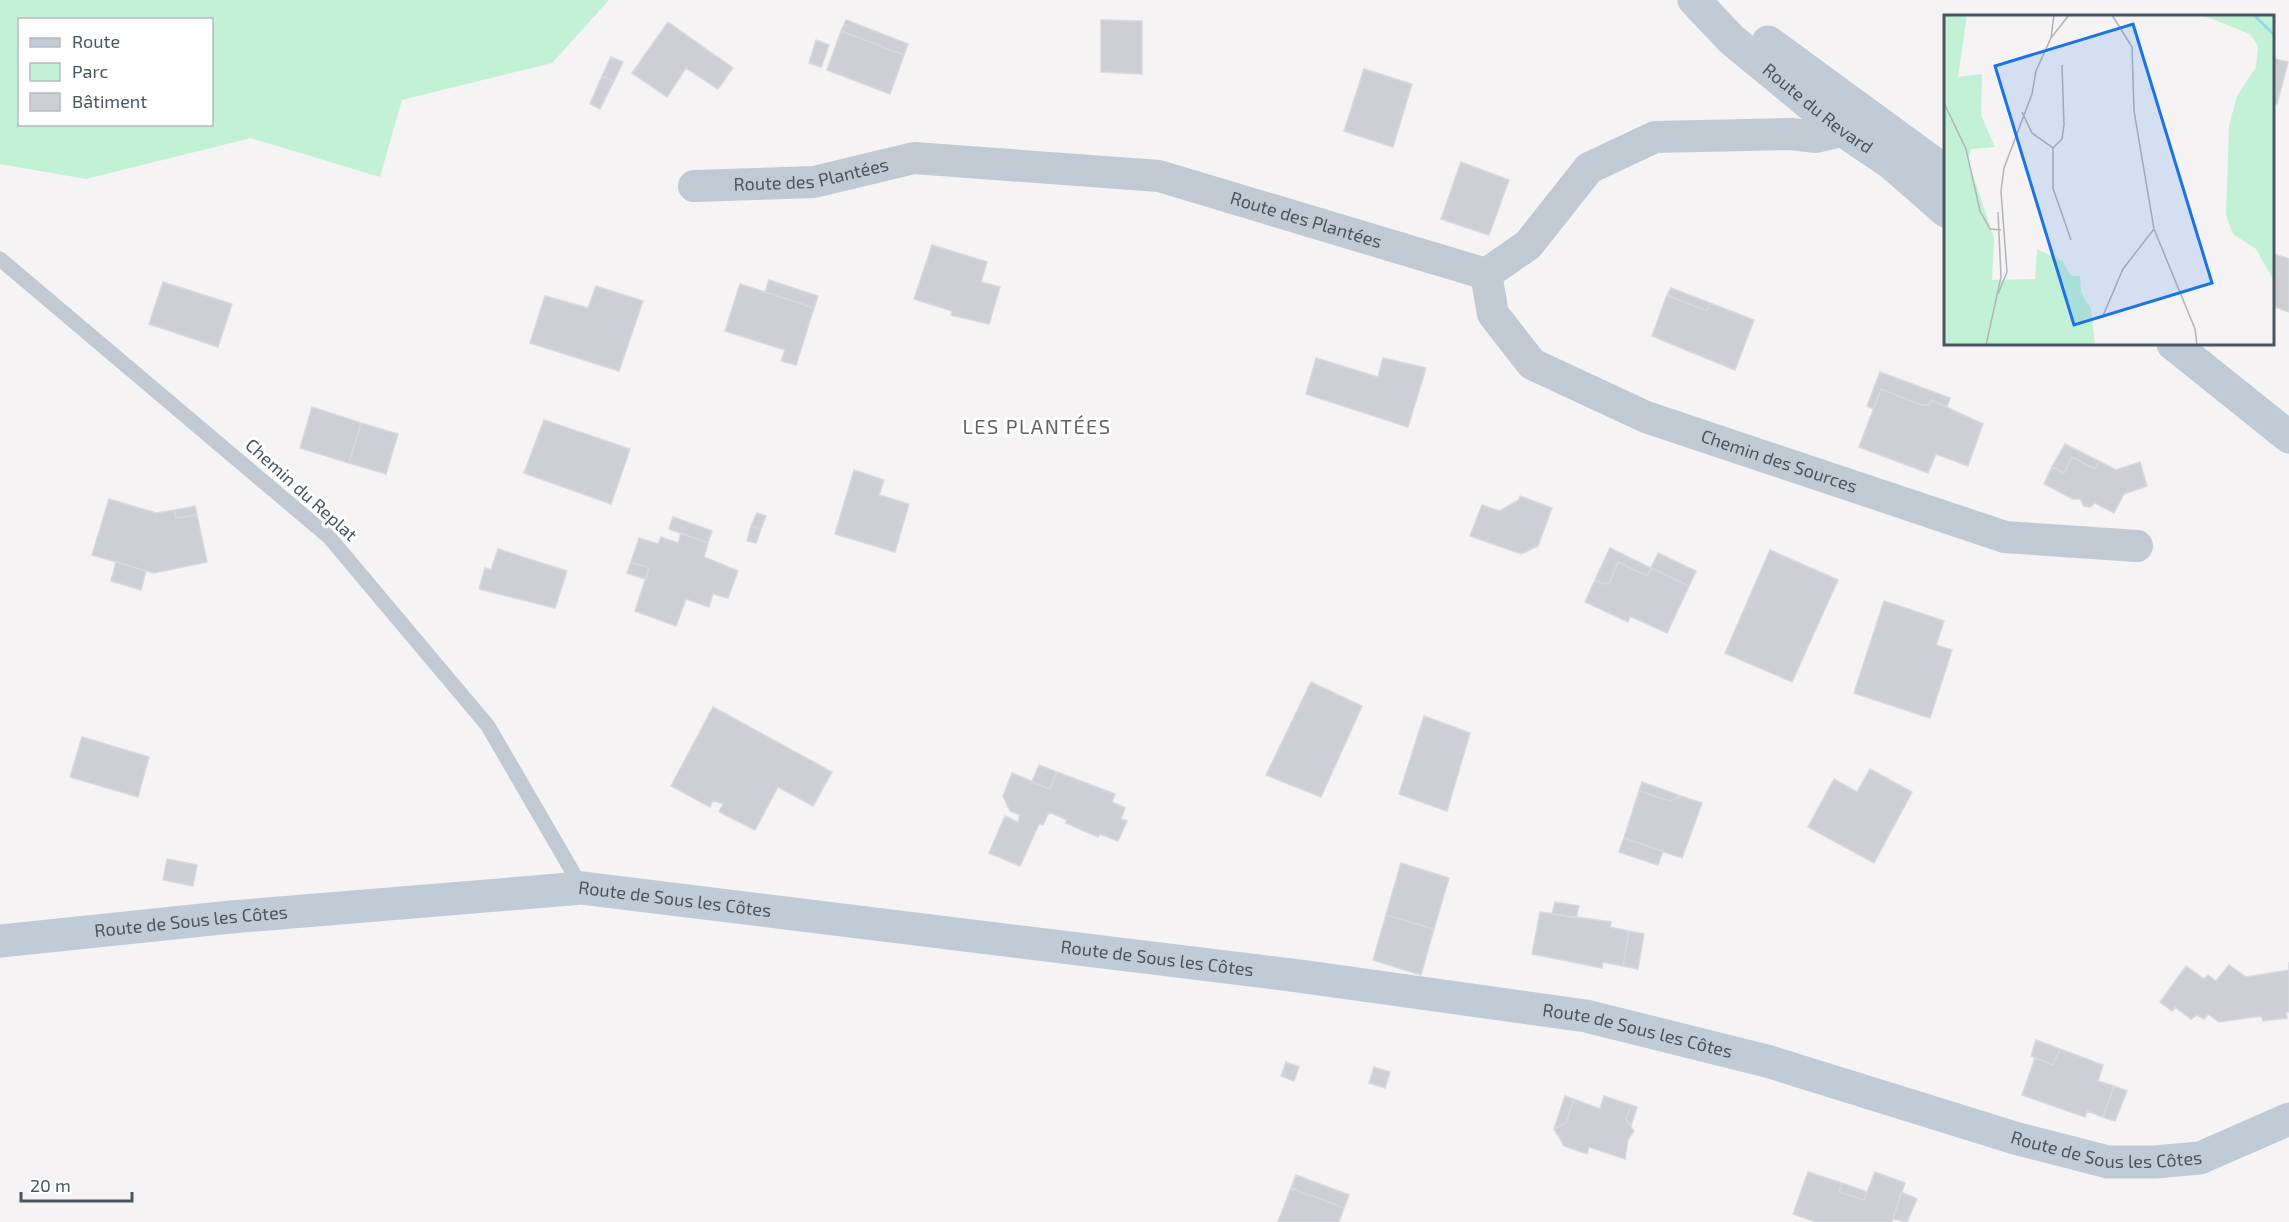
<svg xmlns="http://www.w3.org/2000/svg" width="2289" height="1222" font-family="'Exo 2',sans-serif">
  <rect width="100%" height="100%" fill="#f5f3f3"/>
  <path fill="#c3f1d5" fill-rule="evenodd" d="M0 0H609L552 63 402 100 380 177 251 138 86 179 0 164ZM20 20H212V124H20Z"/>
  <path fill="#cdcfd5" stroke="#d7d9de" stroke-width="1.5" d="M846 20 908 44 904 55 841 31Z
    M1101 20 1142 21V74L1101 72Z
    M668 22 733 68 718 89 686 68 667 97 632 73Z
    M841 31 904 55 890 94 827 70Z
    M816 40 829 45 821 67 809 63Z
    M611 57 623 62 614 81 602 76Z
    M2272 58 2288 62 2277 104 2272 102Z
    M1364 69 1412 84 1393 147 1344 131Z
    M602 76 614 81 600 109 590 104Z
    M1461 162 1509 180 1489 235 1441 219Z
    M932 245 987 262 981 282 1000 287 989 324 951 315 952 311 914 299Z
    M2272 253 2289 259V312L2272 306Z
    M769 280 818 296 814 308 765 292Z
    M163 282 232 304 218 347 149 324Z
    M740 284 814 308 796 365 781 361 785 350 725 331Z
    M596 286 643 301 619 371 530 343 545 296 588 308Z
    M1671 288 1710 303 1707 311 1667 295Z
    M1667 295 1707 311 1710 303 1754 320 1735 370 1652 336Z
    M1316 358 1378 377 1383 358 1426 368 1408 427 1306 394Z
    M1880 372 1950 398 1947 407 1931 400 1929 405H1921L1881 389 1874 409 1867 406Z
    M1881 389 1921 405H1929L1931 400 1983 424 1968 466 1936 454 1928 473 1859 447Z
    M312 407 361 423 349 463 300 448Z
    M544 420 630 449 611 504 524 473Z
    M361 423 398 434 386 474 349 463Z
    M2065 444 2099 461 2095 469 2072 457 2064 473 2052 467Z
    M2072 457 2095 469 2099 461 2116 470 2140 462 2147 486 2124 494 2114 513 2095 503 2090 507 2084 506 2080 499H2073L2044 484 2052 467 2064 473Z
    M854 470 884 480 879 495 909 504 895 552 835 534Z
    M1520 496 1552 508 1538 546 1521 554 1470 536 1482 505 1499 511 1519 500Z
    M109 499 156 513 174 510 176 518 197 515 207 562 154 573 92 555Z
    M195 506 197 515 176 518 174 510Z
    M757 513 766 516 761 529 751 526Z
    M673 517 712 531 708 543 669 529Z
    M751 526 761 529 756 543 747 541Z
    M681 533 708 543 704 557 738 571 728 598 713 594 709 607 686 599 676 626 635 611 649 568 631 562 639 538 658 544 661 537 678 543Z
    M1610 548 1651 568 1647 576 1618 562 1609 583 1604 584 1595 580Z
    M498 549 567 571 555 608 479 589 485 568 491 570Z
    M1770 550 1838 580 1792 682 1725 653Z
    M1658 553 1696 571 1689 586 1651 568Z
    M116 562 146 571 141 590 111 581Z
    M631 562 649 568 645 579 627 573Z
    M1618 562 1647 576 1651 568 1689 586 1667 633 1630 616 1628 622 1585 602 1595 580 1604 584 1609 583Z
    M1884 601 1944 621 1936 645 1952 650 1930 718 1854 693Z
    M1311 682 1362 706 1321 797 1266 775Z
    M713 707 832 772 813 806 778 787 755 830 719 812 723 804 713 800 710 807 671 786Z
    M1424 716 1470 733 1447 811 1399 794Z
    M82 737 149 757 138 797 70 777Z
    M1039 765 1057 772 1050 789 1032 782Z
    M1870 769 1912 792 1874 863 1808 827 1834 779 1857 792Z
    M1057 772 1115 794 1112 802 1125 808 1121 819 1127 821 1118 841 1100 834 1098 837 1066 823 1067 820 1049 812 1043 825 1039 824 1020 866 989 853 1005 816 1018 822 1020 815 1010 811 1003 796 1012 773 1050 789Z
    M1642 782 1681 796 1670 801 1639 791Z
    M1639 791 1670 801 1681 796 1702 803 1682 858 1624 838Z
    M1624 838 1663 851 1658 865 1619 852Z
    M167 859 197 865 193 886 163 880Z
    M1401 863 1449 878 1434 929 1386 915Z
    M1555 902 1579 906 1576 918 1552 914Z
    M1540 912 1611 922 1610 927 1629 931 1623 966 1603 962 1602 968 1532 954Z
    M1386 915 1434 929 1421 975 1373 960Z
    M1629 931 1644 934 1638 969 1623 966Z
    M2289 962V1012H2286L2287 1018 2263 1021 2261 1016 2219 1022 2208 1014 2204 1019 2197 1015 2191 1019 2175 1007 2172 1011 2160 1002 2186 966 2204 979 2208 975 2216 981 2229 965 2246 977 2289 970Z
    M2036 1040 2060 1049 2053 1065 2031 1056Z
    M2060 1049 2103 1065 2098 1081 2114 1086 2103 1117 2087 1111 2085 1117 2022 1095 2035 1058 2053 1065Z
    M1286 1062 1299 1067 1294 1081 1281 1076Z
    M1374 1067 1390 1072 1385 1088 1369 1083Z
    M2114 1086 2127 1091 2115 1121 2103 1117Z
    M1565 1096 1574 1099 1566 1123 1554 1129Z
    M1604 1096 1631 1105 1626 1120 1634 1131 1628 1140 1625 1159 1589 1147 1587 1154 1564 1146 1554 1129 1566 1123 1574 1099 1600 1109Z
    M1631 1105 1637 1107 1631 1126 1626 1120Z
    M1808 1172 1842 1183 1839 1192 1864 1200 1875 1172 1905 1183 1892 1222H1816L1793 1214Z
    M1296 1175 1349 1195 1344 1208 1291 1188Z
    M1842 1183 1867 1192 1864 1200 1839 1192Z
    M1291 1188 1344 1208 1339 1222H1278Z
    M1901 1192 1917 1199 1907 1222 1893 1219Z"/>
  <g fill="none" stroke-linecap="round" stroke-linejoin="round">
    <path stroke="#c1cad2" stroke-width="15" d="M0 259 329 537 488 726 582 888"/>
    <g stroke="#c1cad2" stroke-width="32">
      <path id="s1" d="M694 186 814 182 914 158 1159 176 1486 274 1528 245 1589 168 1655 137 1791 134 1816 137 1833 133 1855 109"/>
      <path id="s2" d="M1486 274 1493 314 1532 364 1646 417 2005 537 2137 546"/>
    </g>
    <g stroke="#c1cbd6" stroke-width="33">
      <path id="s3" d="M1694 0 1732 40 1839 128 1891 163 1946 211"/>
      <path d="M1768 42 1946 172"/>
      <path d="M2173 344 2289 437"/>
      <path id="s4" d="M0 941 231 917 582 888 1299 976 1586 1016 1767 1061 2018 1139 2108 1162H2155L2200 1158 2289 1119"/>
    </g>
  </g>
  <g text-anchor="middle" stroke-width="6" stroke-linejoin="round" paint-order="stroke">
    <g font-size="18" fill="#4a5661" stroke="#fff">
      <text dy="6" stroke="none"><textPath href="#s3" startOffset="165">Route du Revard</textPath></text>
      <text dy="6" stroke="none"><textPath href="#s1" startOffset="118">Route des Plantées</textPath></text>
      <text dy="6" stroke="none"><textPath href="#s1" startOffset="622">Route des Plantées</textPath></text>
      <text dy="6" stroke="none"><textPath href="#s2" startOffset="370">Chemin des Sources</textPath></text>
      <text transform="translate(301 490) rotate(42)" y="6">Chemin du Replat</text>
      <text dy="6" stroke="none"><textPath href="#s4" startOffset="678">Route de Sous les Côtes</textPath></text>
      <text dy="6" stroke="none"><textPath href="#s4" startOffset="192">Route de Sous les Côtes</textPath></text>
      <text dy="6" stroke="none"><textPath href="#s4" startOffset="1164">Route de Sous les Côtes</textPath></text>
      <text dy="6" stroke="none"><textPath href="#s4" startOffset="1650">Route de Sous les Côtes</textPath></text>
      <text dy="6" stroke="none"><textPath href="#s4" startOffset="2136">Route de Sous les Côtes</textPath></text>
    </g>
    <g font-size="20" letter-spacing="1.5" fill="#5f6368" stroke="#fff">
      <text x="1037" y="434">LES PLANTÉES</text>
    </g>
  </g>
  <g transform="translate(1944 15)">
    <rect width="330" height="330" fill="#f5f3f3"/>
    <path d="M0 0H23L14 62 38 59 37 100 51 132 27 134 24 145 50 223 48 265 91 264 93 234 118 246 127 261H136L137 277 147 294 151 330H0ZM258 0H330V266L312 234 289 219 282 200 285 111 293 81 312 52 314 31 306 19Z" fill="#c3f1d5"/>
    <path fill="none" stroke="#90daee" stroke-width="3" d="M310 0 330 20"/>
    <path fill="none" stroke="#b1b4b9" stroke-width="1.5" d="M168 0 188 32 190 96 210 214 251 314 253 330M107 23 110 0M91 58 107 23 125 0M0 88 22 134 36 196 46 214 57 215M78 97 88 118 109 133V173L127 225M109 133 118 124 120 110 118 50M54 279 63 257 57 176 60 153 88 79 92 56M158 303 179 254 210 214M42 330 57 262 54 197"/>
    <path fill="#1a73e8" fill-opacity="0.15" stroke="#1a73e8" stroke-width="3" d="M189 9 268 268 130 310 51 51Z"/>
    <rect width="330" height="330" fill="none" stroke="#4a5661" stroke-width="3"/>
  </g>
  <rect x="18" y="18" width="195" height="108" fill="#ffffff" stroke="#b7bbc0" stroke-width="1.5"/>
  <rect x="30" y="38" width="30" height="9" fill="#c1cbd6" stroke="#b7bbc0" stroke-width="1.5"/>
  <text x="72" y="48" font-size="18" fill="#4a5661">Route</text>
  <rect x="30" y="63" width="30" height="18" fill="#c3f1d5" stroke="#b7bbc0" stroke-width="1.5"/>
  <text x="72" y="78" font-size="18" fill="#4a5661">Parc</text>
  <rect x="30" y="93" width="30" height="18" fill="#cdcfd5" stroke="#b7bbc0" stroke-width="1.5"/>
  <text x="72" y="108" font-size="18" fill="#4a5661">Bâtiment</text>
  <path d="M21 1192v9h111v-9" fill="none" stroke="#4a5661" stroke-width="3"/>
  <text x="30" y="1192" font-size="18" fill="#4a5661" stroke="#ffffff" stroke-width="4.5" paint-order="stroke">20 m</text>
</svg>
